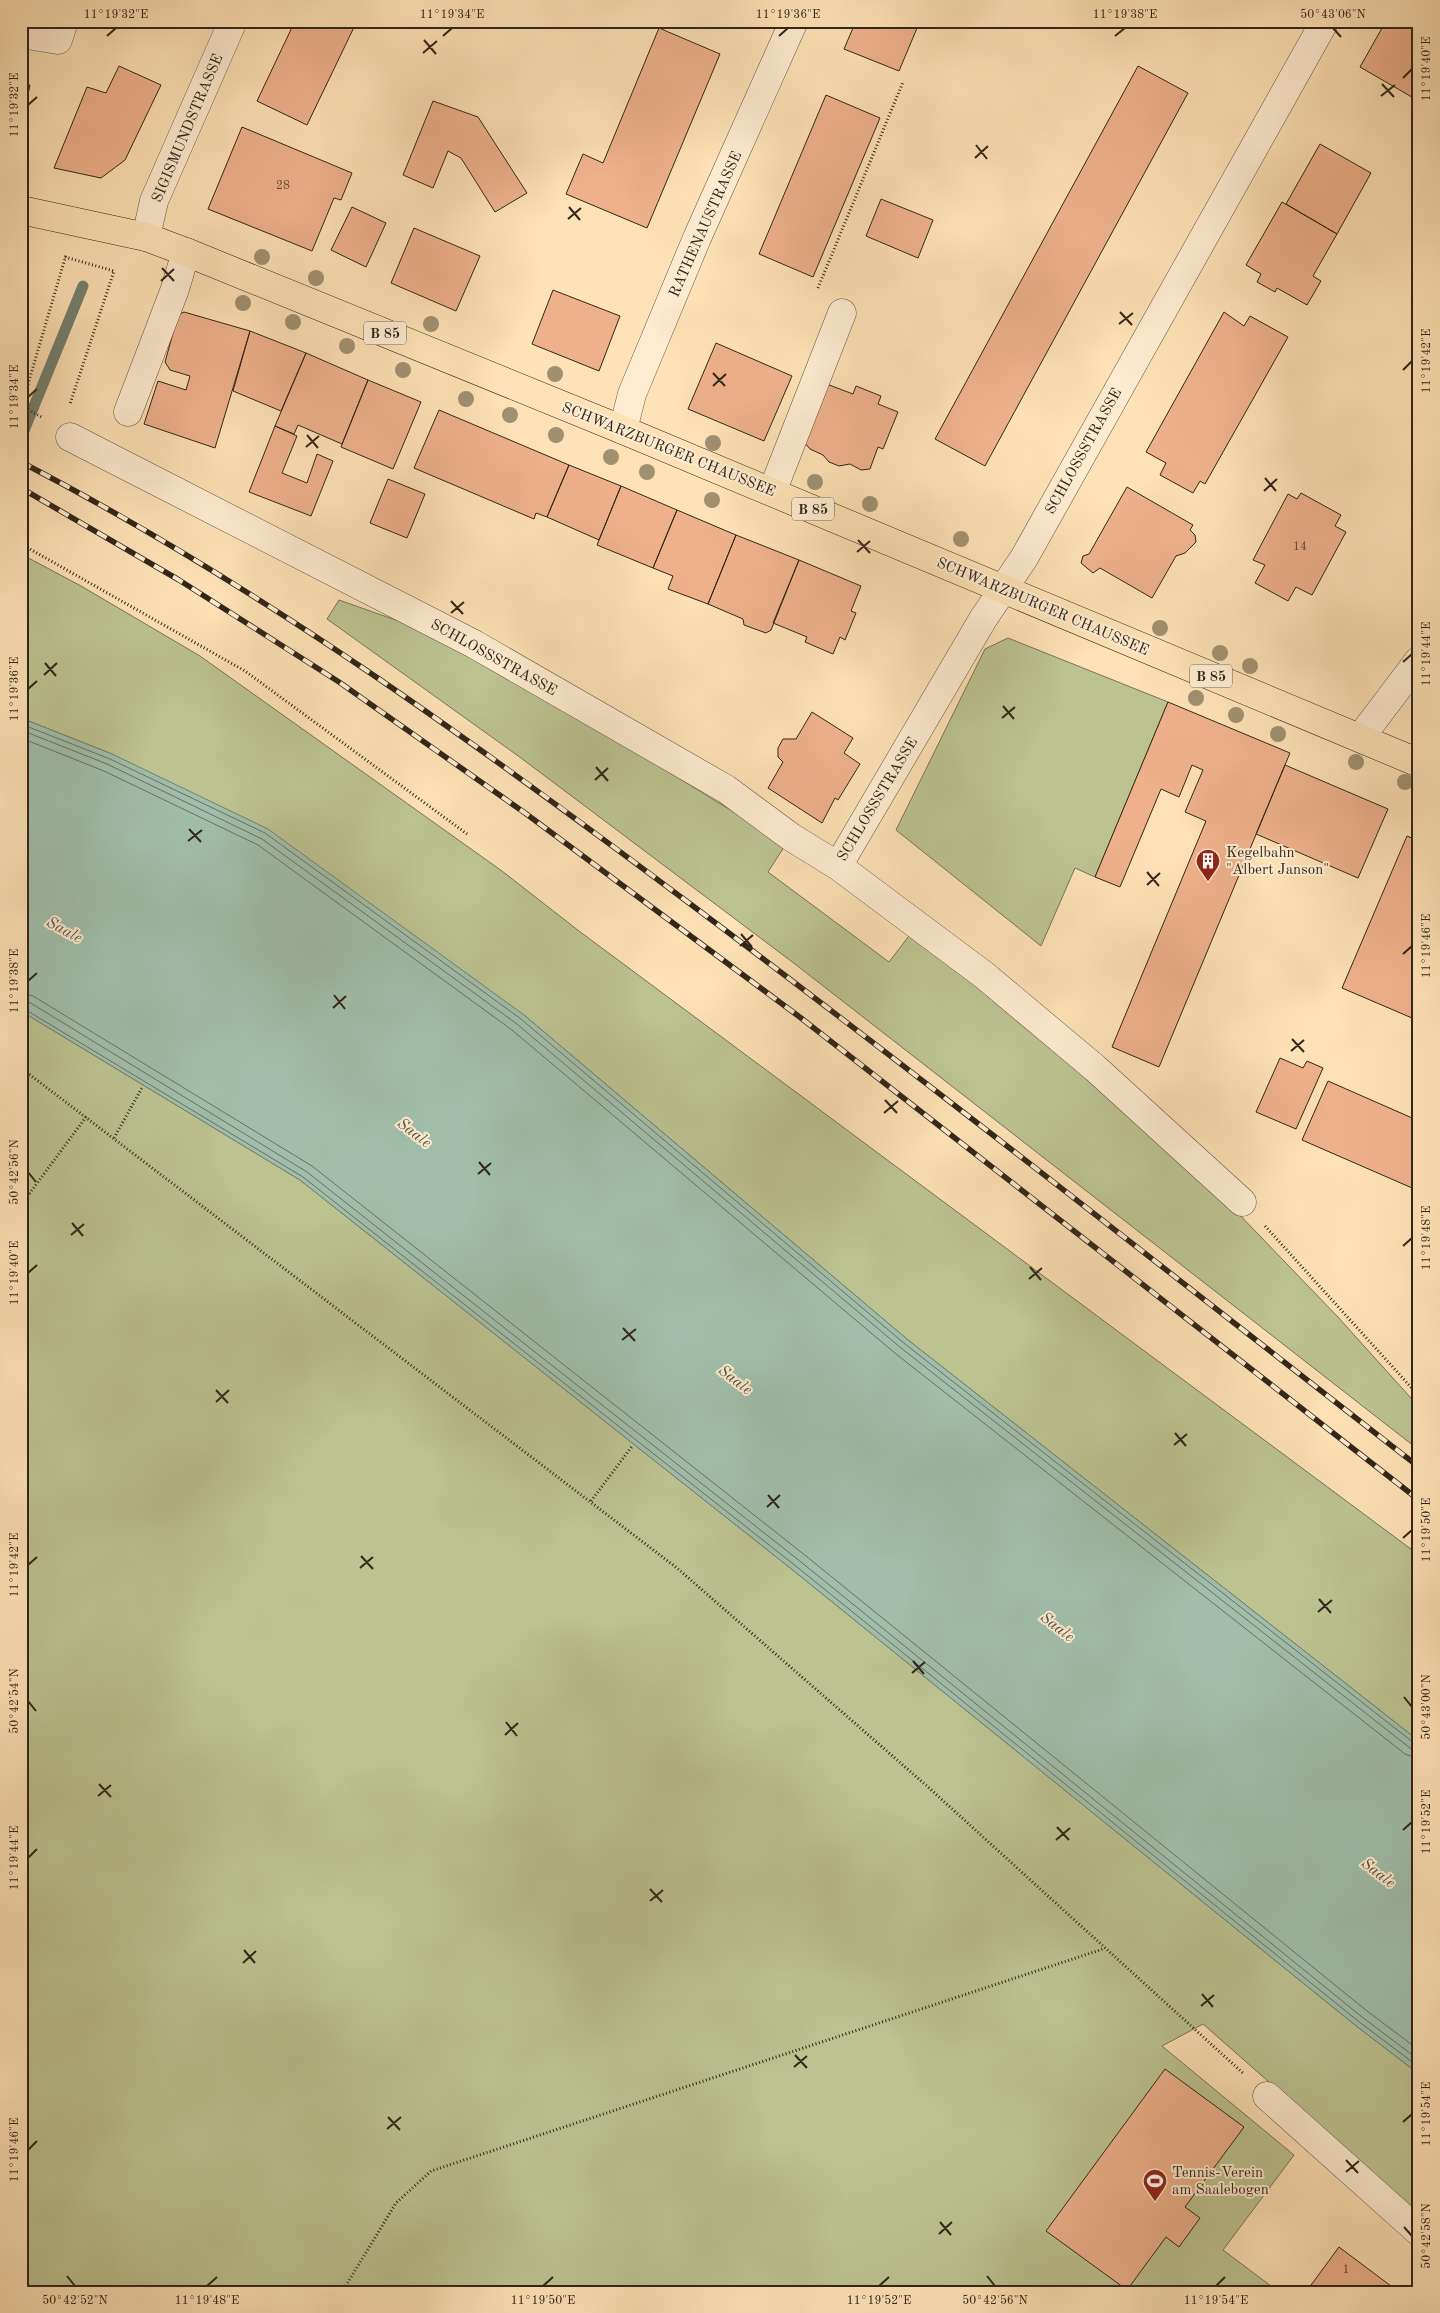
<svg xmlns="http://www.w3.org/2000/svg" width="1440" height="2313" font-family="'Old Standard TT',serif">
  <rect width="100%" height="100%" fill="#fee1b6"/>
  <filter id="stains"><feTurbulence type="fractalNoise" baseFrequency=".004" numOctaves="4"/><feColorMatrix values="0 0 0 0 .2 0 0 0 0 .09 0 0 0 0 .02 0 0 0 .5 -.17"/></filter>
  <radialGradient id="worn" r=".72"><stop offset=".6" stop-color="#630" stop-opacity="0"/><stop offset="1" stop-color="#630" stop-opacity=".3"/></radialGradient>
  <path fill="#bcc391" stroke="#767455" d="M21 554 81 586 200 656 502 871 579 931 1419 1555V1741L908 1340 524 1015 112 754 21 718Z
    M339 600 438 635 556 703 786 844 768 872 889 962 912 932 977 980 1206 1180 1337 1316 1419 1407V1450L795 964 521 758 327 619Z
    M1008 638 1168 702 1095 877 1075 868 1041 946 896 830 985 649Z
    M21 1011 300 1180 794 1571 1355 2025 1419 2074V2214L1203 2024 1162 2046 1294 2155 1223 2250 1279 2292H21Z"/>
  <path fill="#a0beab" stroke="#748171" d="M21 718 112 754 268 829 524 1015 908 1340 1419 1741V2074L1355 2025 794 1571 300 1180 21 1011Z"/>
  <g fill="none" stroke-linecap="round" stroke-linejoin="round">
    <path stroke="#687262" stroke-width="1" d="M21 724 110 759 265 833 521 1019 905 1344 1414 1743 1419 1745
      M21 730 107 764 262 839 517 1024 901 1348 1410 1748 1419 1751
      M21 738 104 771 258 845 512 1030 896 1354 1405 1754 1419 1759
      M21 993 33 996 312 1166 806 1556 1367 2011 1419 2050
      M21 1000 29 1002 307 1172 801 1562 1362 2017 1419 2060
      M21 1007 303 1177 797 1567 1358 2021 1419 2067"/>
    <path stroke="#748171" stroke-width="11" d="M21 438 83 286"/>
  </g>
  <path fill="#eeb18c" stroke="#312619" d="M295 21H357L307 125 257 101Z
    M856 21H920L899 71 844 49Z
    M1386 21H1413L1419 25V96L1417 100 1360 67Z
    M659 28 720 54 647 228 566 194 583 154 603 163Z
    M119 66 161 85 125 160 101 178 54 168 87 87 106 93Z
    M1138 66 1188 93 985 466 935 439Z
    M21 83 30 85 21 127Z
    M826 95 880 118 813 277 759 254Z
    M433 101 478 117 527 193 495 212 461 158 448 151 433 188 403 175Z
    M242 127 352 173 341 200 334 198 312 251 208 209Z
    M1320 144 1371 173 1337 234 1286 204Z
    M881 199 933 220 918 258 866 236Z
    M1282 202 1337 234 1313 276 1321 281 1307 305 1277 288 1275 292 1257 282 1261 274 1246 265Z
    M352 207 386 223 366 267 331 250Z
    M414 228 480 256 456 311 391 283Z
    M553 290 620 316 599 371 532 344Z
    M184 312 250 331 215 448 144 424 158 381 186 390 190 376 170 370 165 362 178 315Z
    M1224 312 1244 326 1250 316 1288 337 1205 484 1200 481 1193 493 1160 475 1166 463 1146 452Z
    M250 331 306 353 281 411 233 391Z
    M716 343 792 376 764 441 688 409Z
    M306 353 368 380 342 444 298 425 294 434 275 426Z
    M368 380 421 402 393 469 341 447Z
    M824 383 853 394 856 386 881 396 878 404 898 412 883 449 878 447 870 469 861 470 850 464 839 466 829 462 823 455 810 449 803 441Z
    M439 410 569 465 547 517 536 513 534 519 414 468Z
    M275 426 297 436 282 473 307 483 317 454 333 461 311 516 249 492Z
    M569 465 621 486 599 540 547 517Z
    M388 479 425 494 407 538 370 523Z
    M621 486 677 510 653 568 597 545Z
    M1127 487 1193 525 1190 530 1195 535 1196 542 1185 553 1176 556 1152 598 1100 568 1093 573 1081 563 1083 556 1089 554Z
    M1301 493 1341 515 1335 526 1346 532 1312 595 1296 587 1288 601 1255 583 1265 565 1253 560 1288 494 1297 499Z
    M677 510 736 535 708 604 668 589 673 576 653 568Z
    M736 535 799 560 771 630 766 633 744 625 743 619 708 604Z
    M799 560 861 586 851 611 856 613 845 640 840 637 833 654 805 642 807 637 773 623Z
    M1168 702 1290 753 1159 1067 1112 1047 1206 821 1185 812 1203 770 1192 765 1179 797 1161 789 1120 887 1095 877Z
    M812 712 853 738 844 753 860 764 838 800 835 798 822 823 768 788 783 762 778 757V748L783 739H796Z
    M1285 765 1388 809 1358 878 1256 834Z
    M1407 836 1419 841V1021L1342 988Z
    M1280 1058 1303 1068 1307 1061 1323 1068 1296 1129 1256 1112Z
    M1328 1081 1419 1121V1191L1302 1140Z
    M1165 2069 1244 2127 1185 2207 1200 2218 1179 2247 1166 2237 1127 2290 1046 2231Z
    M1339 2247 1399 2292H1306Z"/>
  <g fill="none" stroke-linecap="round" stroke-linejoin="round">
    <defs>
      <path id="minor" d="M21 34 58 40 64 21
        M146 237 154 201 233 21
        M128 412 175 289 186 252
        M623 430 632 394 697 238 794 21
        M70 437 474 644 726 789 791 837 838 866 984 975 1095 1068 1242 1202
        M772 492 842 313
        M1360 738 1419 660
        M838 866 983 619 1024 558 1325 21
        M1267 2096 1419 2232"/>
      <path id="major" d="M21 210 146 237 186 252 623 430 1419 763"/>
    </defs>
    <use href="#minor" stroke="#645540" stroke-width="29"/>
    <use href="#major" stroke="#312619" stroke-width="29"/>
    <path stroke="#312619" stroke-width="3" stroke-dasharray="1 2.5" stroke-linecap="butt" d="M65 257 114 271 70 404
      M818 288 903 82
      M22 406 43 418
      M21 408 66 255
      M21 544 245 671 467 834
      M21 1068 677 1568 928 1787 1244 2074
      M114 1138 143 1086
      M21 1205 86 1117
      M1265 1226 1419 1396
      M591 1501 633 1445
      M342 2292 396 2203 431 2171 1103 1949"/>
    <use href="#minor" stroke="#feecd0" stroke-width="28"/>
    <use href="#major" stroke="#fee1b6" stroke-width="28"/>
    <defs>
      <path id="rail" d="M21 462C260 586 478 745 693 906 937 1089 1177 1279 1419 1467
        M21 488 179 580 339 682 525 813 801 1018 1419 1500"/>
    </defs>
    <use href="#rail" stroke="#312619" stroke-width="5.5"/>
    <use href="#rail" stroke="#feecd0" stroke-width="4" stroke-dasharray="11" stroke-linecap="butt"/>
  </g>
  <g fill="#a09070">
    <circle cx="262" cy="257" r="8"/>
    <circle cx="316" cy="278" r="8"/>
    <circle cx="243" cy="303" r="8"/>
    <circle cx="293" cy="322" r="8"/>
    <circle cx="431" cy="324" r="8"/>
    <circle cx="347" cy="346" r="8"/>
    <circle cx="403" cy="370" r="8"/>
    <circle cx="555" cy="374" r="8"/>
    <circle cx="466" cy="399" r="8"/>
    <circle cx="510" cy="415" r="8"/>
    <circle cx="556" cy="435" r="8"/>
    <circle cx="713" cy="443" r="8"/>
    <circle cx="611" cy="457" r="8"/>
    <circle cx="647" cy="472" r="8"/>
    <circle cx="815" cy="482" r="8"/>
    <circle cx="712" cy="500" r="8"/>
    <circle cx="870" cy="504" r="8"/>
    <circle cx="961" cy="539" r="8"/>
    <circle cx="1160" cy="628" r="8"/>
    <circle cx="1220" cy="653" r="8"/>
    <circle cx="1250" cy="666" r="8"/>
    <circle cx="1196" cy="698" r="8"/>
    <circle cx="1236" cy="715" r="8"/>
    <circle cx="1278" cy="734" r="8"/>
    <circle cx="1356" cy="762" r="8"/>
    <circle cx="1405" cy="782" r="8"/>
  </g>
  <path fill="none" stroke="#312619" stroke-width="2" d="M1333 28 1341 37M107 36 116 28M443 36 452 28M779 36 788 28M1115 36 1125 28M424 40 436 54M423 53 437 41M1403 78 1412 69M1382 84 1394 97M1381 96 1395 85M28 105 37 97M976 145 987 159M975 158 988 146M569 207 580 220M568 219 581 208M162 268 174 281M161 281 174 269M1120 312 1132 325M1119 324 1133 313M1403 370 1412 361M713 373 725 386M713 386 726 374M28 397 37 389M307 435 318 448M306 447 319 436M1265 478 1276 491M1264 491 1277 479M858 540 870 553M857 552 870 541M451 601 463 614M451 613 464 602M1403 662 1412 654M45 663 56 676M44 675 57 663M28 689 37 681M1003 706 1014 719M1002 718 1015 707M596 767 608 781M595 780 608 768M189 829 201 842M188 841 202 830M1147 872 1159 886M1147 885 1160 873M741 934 752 947M740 946 753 935M1403 954 1412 946M28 981 37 973M334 995 345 1009M333 1008 346 996M1292 1039 1304 1052M1291 1051 1304 1040M885 1100 897 1113M884 1113 898 1101M479 1162 490 1175M28 1172 36 1182M478 1174 491 1163M72 1223 83 1236M71 1235 84 1224M1403 1246 1412 1238M1030 1267 1041 1280M28 1273 37 1265M1029 1279 1042 1268M623 1328 635 1341M622 1340 636 1329M216 1390 228 1403M216 1402 229 1390M1175 1433 1186 1446M1174 1445 1187 1434M768 1495 779 1508M767 1507 780 1495M1403 1538 1412 1530M361 1556 373 1569M28 1565 37 1557M360 1568 373 1557M1319 1599 1331 1613M1318 1612 1332 1600M913 1661 924 1674M912 1673 925 1662M1404 1697 1412 1707M28 1701 36 1711M506 1722 517 1736M505 1735 518 1723M99 1784 111 1797M98 1796 111 1785M1057 1827 1069 1840M1403 1830 1412 1822M1056 1840 1070 1828M28 1858 37 1849M650 1889 662 1902M650 1901 663 1890M244 1950 255 1963M243 1963 256 1951M1202 1994 1213 2007M1201 2006 1214 1995M795 2055 807 2068M794 2067 807 2056M388 2117 400 2130M1403 2122 1412 2114M387 2129 401 2117M28 2150 37 2141M1346 2160 1358 2173M1346 2172 1359 2161M940 2222 951 2235M1404 2227 1412 2236M939 2234 952 2222M67 2276 75 2286M987 2276 995 2286M207 2286 217 2277M543 2286 553 2277M879 2286 889 2277M1216 2286 1225 2277"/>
  <defs>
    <symbol id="building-pin" viewBox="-11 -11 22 30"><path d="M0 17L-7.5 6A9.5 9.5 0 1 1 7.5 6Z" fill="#8f2418" stroke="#feecd0"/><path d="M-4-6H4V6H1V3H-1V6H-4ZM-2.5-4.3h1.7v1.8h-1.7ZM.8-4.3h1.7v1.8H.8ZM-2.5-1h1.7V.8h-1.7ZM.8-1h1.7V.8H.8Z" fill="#fff"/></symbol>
    <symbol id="stadium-pin" viewBox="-11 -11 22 30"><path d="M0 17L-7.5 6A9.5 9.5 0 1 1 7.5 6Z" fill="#8f2418" stroke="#feecd0"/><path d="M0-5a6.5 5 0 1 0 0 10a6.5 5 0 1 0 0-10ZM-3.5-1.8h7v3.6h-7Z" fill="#fff"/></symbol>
  </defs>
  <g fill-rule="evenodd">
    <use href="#building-pin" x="1194" y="847" width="28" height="38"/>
    <use href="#stadium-pin" x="1141" y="2167" width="28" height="38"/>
  </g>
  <g text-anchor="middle" stroke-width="4" stroke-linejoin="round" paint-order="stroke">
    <g font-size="12" fill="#604936">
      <text x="283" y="189">28</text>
      <text x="1300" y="550">14</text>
      <text x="1346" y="2273">1</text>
    </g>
    <g fill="#feecd0" stroke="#6e6150" stroke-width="1">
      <rect x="364" y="321.5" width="42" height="23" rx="4"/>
      <rect x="792" y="497.5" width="42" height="23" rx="4"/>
      <rect x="1190" y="664.5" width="42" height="23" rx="4"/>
    </g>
    <g font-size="14" font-weight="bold" fill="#312619">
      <text x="385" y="338">B 85</text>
      <text x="813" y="514">B 85</text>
      <text x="1211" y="681">B 85</text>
    </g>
    <g font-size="15" fill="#312619" stroke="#feecd0">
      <text transform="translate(187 128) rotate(-67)" y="5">SIGISMUNDSTRASSE</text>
      <text transform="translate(705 224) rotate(-66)" y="5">RATHENAUSTRASSE</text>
      <text transform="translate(669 449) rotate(22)" y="5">SCHWARZBURGER CHAUSSEE</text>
      <text transform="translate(1083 451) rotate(-61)" y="5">SCHLOSSSTRASSE</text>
      <text transform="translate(1043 606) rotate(23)" y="5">SCHWARZBURGER CHAUSSEE</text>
      <text transform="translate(494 657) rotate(29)" y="5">SCHLOSSSTRASSE</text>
      <text transform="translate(877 799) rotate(-59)" y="5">SCHLOSSSTRASSE</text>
    </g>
    <g font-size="15" fill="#312619" stroke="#feecd0" text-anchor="start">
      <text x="1226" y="857">Kegelbahn<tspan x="1226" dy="17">"Albert Janson"</tspan></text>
      <text x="1172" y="2177">Tennis-Verein<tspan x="1172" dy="17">am Saalebogen</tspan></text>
    </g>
    <g font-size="16" font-style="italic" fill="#525445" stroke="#feecd0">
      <text transform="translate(65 929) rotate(29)" y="6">Saale</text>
      <text transform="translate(415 1132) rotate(38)" y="6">Saale</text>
      <text transform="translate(736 1379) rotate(38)" y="6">Saale</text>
      <text transform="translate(1058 1626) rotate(38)" y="6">Saale</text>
      <text transform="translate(1379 1872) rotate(38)" y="6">Saale</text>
    </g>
  </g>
  <rect width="1440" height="2313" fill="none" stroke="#fee1b6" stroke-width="55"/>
  <rect x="28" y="28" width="1384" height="2258" fill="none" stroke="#312619" stroke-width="2"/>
  <g font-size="12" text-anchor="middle" fill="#312619">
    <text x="116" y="18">11°19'32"E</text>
    <text x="452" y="18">11°19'34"E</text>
    <text x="788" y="18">11°19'36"E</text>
    <text x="1125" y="18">11°19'38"E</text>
    <text x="1333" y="18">50°43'06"N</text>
    <text transform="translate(1426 69) rotate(-90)" y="4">11°19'40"E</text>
    <text transform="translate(14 105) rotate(-90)" y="4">11°19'32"E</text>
    <text transform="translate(1426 361) rotate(-90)" y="4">11°19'42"E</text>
    <text transform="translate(14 397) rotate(-90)" y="4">11°19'34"E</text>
    <text transform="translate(1426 654) rotate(-90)" y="4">11°19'44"E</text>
    <text transform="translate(14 689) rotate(-90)" y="4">11°19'36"E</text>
    <text transform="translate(1426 946) rotate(-90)" y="4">11°19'46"E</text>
    <text transform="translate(14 981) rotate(-90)" y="4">11°19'38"E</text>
    <text transform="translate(14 1172) rotate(-90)" y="4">50°42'56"N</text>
    <text transform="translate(1426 1238) rotate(-90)" y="4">11°19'48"E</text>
    <text transform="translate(14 1273) rotate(-90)" y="4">11°19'40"E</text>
    <text transform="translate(1426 1530) rotate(-90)" y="4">11°19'50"E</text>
    <text transform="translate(14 1565) rotate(-90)" y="4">11°19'42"E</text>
    <text transform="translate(14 1701) rotate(-90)" y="4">50°42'54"N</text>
    <text transform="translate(1426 1707) rotate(-90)" y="4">50°43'00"N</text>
    <text transform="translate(1426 1822) rotate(-90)" y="4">11°19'52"E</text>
    <text transform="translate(14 1858) rotate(-90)" y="4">11°19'44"E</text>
    <text transform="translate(1426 2114) rotate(-90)" y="4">11°19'54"E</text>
    <text transform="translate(14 2150) rotate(-90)" y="4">11°19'46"E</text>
    <text transform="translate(1426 2236) rotate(-90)" y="4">50°42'58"N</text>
    <text x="75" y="2304">50°42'52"N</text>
    <text x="207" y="2304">11°19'48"E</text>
    <text x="543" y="2304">11°19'50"E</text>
    <text x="879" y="2304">11°19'52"E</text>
    <text x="995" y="2304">50°42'56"N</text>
    <text x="1216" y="2304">11°19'54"E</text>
  </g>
  <rect width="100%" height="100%" filter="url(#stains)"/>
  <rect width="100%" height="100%" fill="url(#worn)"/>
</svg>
